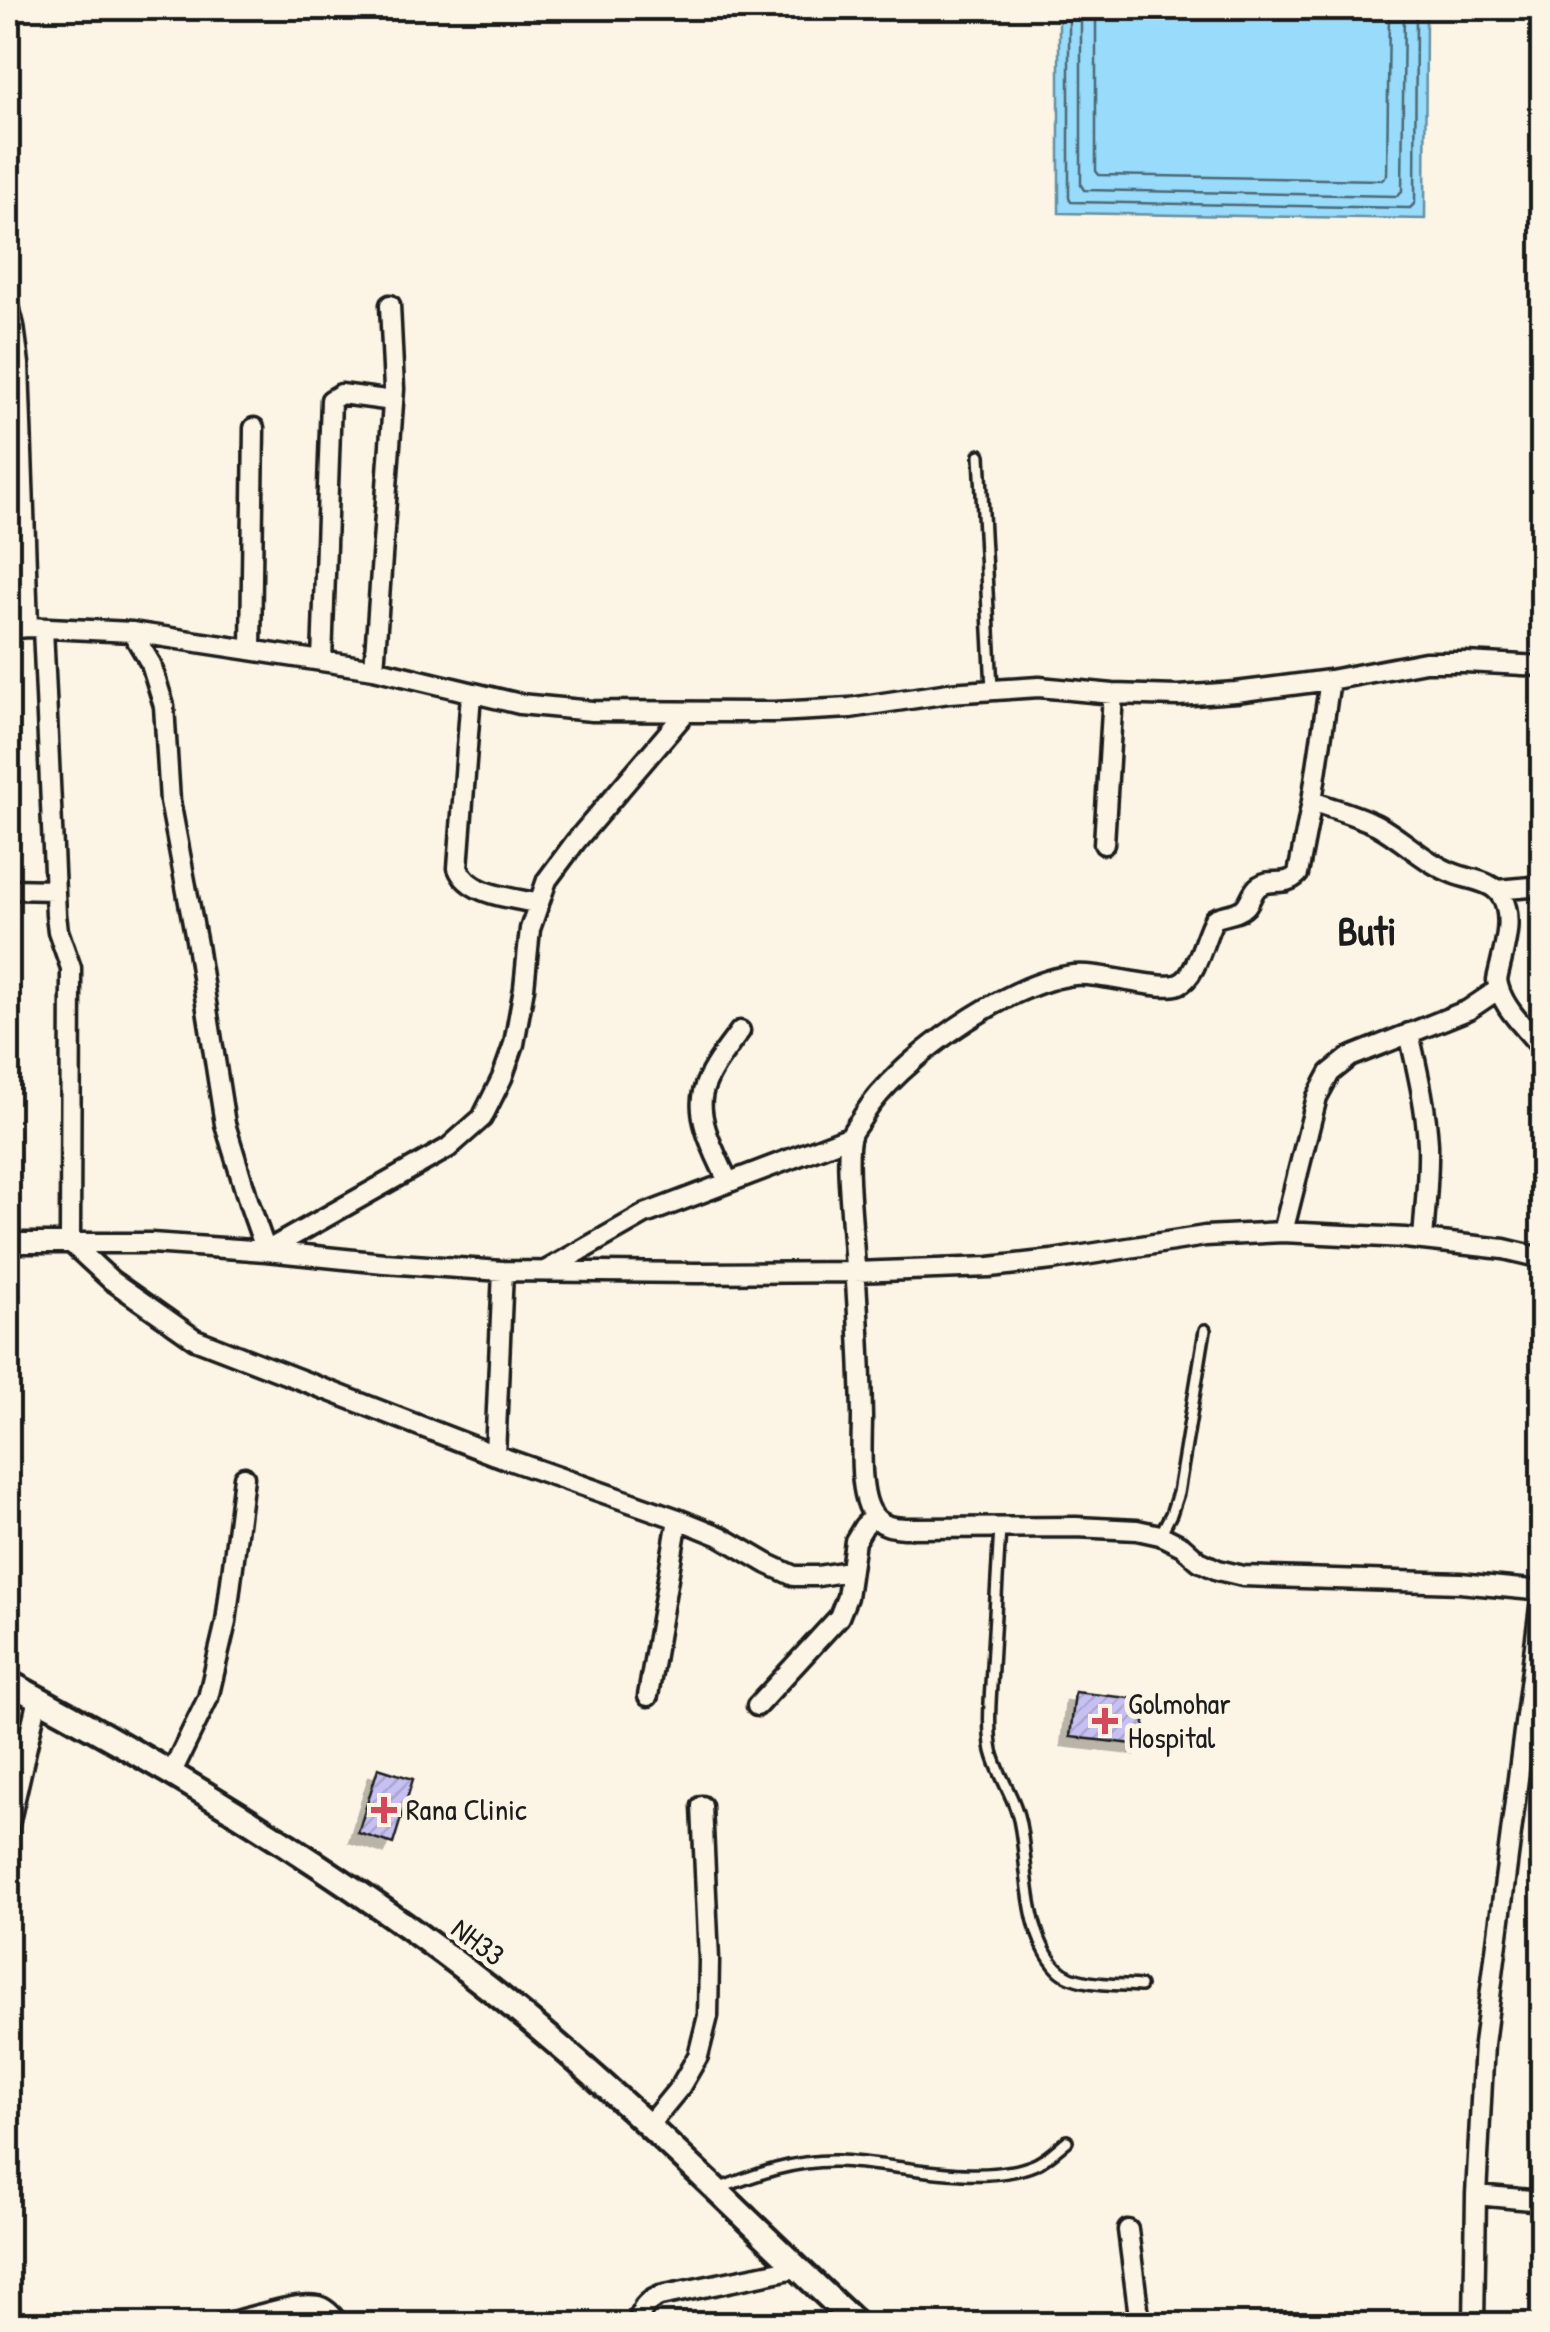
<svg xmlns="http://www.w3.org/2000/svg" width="1550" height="2332" font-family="'Patrick Hand',sans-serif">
  <defs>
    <pattern id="building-hatch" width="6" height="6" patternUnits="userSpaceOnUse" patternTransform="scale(2.5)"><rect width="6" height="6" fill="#c7c0f2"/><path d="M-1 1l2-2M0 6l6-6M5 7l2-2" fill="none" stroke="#aaa4cf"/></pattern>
    <filter id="shadow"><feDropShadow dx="-9" dy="9" stdDeviation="0" flood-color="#0004"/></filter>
  </defs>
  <rect width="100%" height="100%" fill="#fcf5e5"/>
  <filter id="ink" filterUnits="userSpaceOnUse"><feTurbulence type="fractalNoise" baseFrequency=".01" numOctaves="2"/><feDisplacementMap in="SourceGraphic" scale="20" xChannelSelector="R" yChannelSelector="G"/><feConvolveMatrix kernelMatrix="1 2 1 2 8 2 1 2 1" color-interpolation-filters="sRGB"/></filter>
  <g filter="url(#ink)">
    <path fill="#98dbfa" stroke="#668fa1" stroke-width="2.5" d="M1059 8H1426L1425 219 1059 213Z"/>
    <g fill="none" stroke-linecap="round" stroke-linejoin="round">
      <path stroke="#4e6875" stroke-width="2.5" d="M1069 8V198L1071 202 1410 208 1415 203 1416 8
        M1081 8V185L1084 190 1397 196 1402 191 1404 8
        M1096 8V171L1099 175 1382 180 1387 175 1389 8"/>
    </g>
    <path fill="url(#building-hatch)" stroke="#1c1c1c" stroke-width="2.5" filter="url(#shadow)" d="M1075 1692 1147 1700 1143 1745 1070 1737Z
      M378 1768 413 1779 393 1844 358 1833Z"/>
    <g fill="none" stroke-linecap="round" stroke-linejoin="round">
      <defs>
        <path id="lane" d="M980 455 992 689
          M1000 1528C997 1574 995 1620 992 1666 991 1693 987 1724 992 1751 999 1779 1017 1799 1021 1830 1028 1872 1026 1936 1058 1969 1074 1986 1118 1984 1140 1986
          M1160 1535 1171 1514 1178 1493 1205 1330
          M718 2189C757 2174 794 2160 837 2161 896 2163 981 2188 1036 2164 1047 2159 1057 2149 1067 2141"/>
        <path id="street" d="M8 302 14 326 19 364 28 627
          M43 628 56 915 58 931 71 968 70 1242 111 1280 195 1339 495 1455 678 1519 720 1536 768 1564 794 1576H818L849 1571
          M8 629 28 627 132 632 374 669 520 704 592 711 775 712 850 708 949 693 1039 687 1113 694 1178 696 1236 692 1330 680 1425 662H1465L1542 666
          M132 632 151 664 164 706 170 801 197 945 225 1124 249 1203 266 1251 448 1148 482 1118 502 1078 514 1044 524 988 530 929 547 880 576 841 686 712
          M251 650 254 428
          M322 661 331 400 341 394 393 401
          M374 669 394 389 390 305
          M1330 680 1312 801C1333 809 1357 815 1377 825 1404 840 1425 863 1455 874 1471 880 1493 881 1502 897 1515 920 1502 955 1497 980 1501 1008 1526 1027 1542 1049
          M471 694 458 868C469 896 512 897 539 904
          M1312 801 1298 874C1284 888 1272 877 1259 886 1252 891 1251 901 1245 907 1237 915 1223 914 1214 919 1204 936 1197 977 1179 984 1161 992 1101 972 1074 975 1008 982 897 1061 863 1116 860 1122 853 1129 851 1135 845 1155 851 1205 852 1227 857 1290 861 1353 862 1417 862 1443 857 1502 877 1519 885 1527 894 1527 905 1528L1076 1527 1137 1530 1160 1535 1182 1546 1199 1561 1218 1570 1243 1576 1460 1583 1542 1591
          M1104 844 1113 694
          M8 889 55 890
          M1497 890 1542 886
          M1409 1033C1417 1069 1426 1106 1428 1144 1429 1176 1425 1208 1423 1240
          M728 1182C717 1156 696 1121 703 1092 709 1070 727 1049 740 1031
          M1283 1232 1317 1097 1330 1073 1350 1057 1468 1010 1499 989
          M8 1243H151L266 1251 384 1263 503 1271 698 1273 855 1272 990 1267 1052 1260 1205 1236 1283 1232 1405 1238 1504 1249 1542 1258
          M545 1271 645 1214 851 1136
          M495 1455 503 1271
          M648 1696 678 1519
          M757 1706 839 1617 847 1597 855 1541 864 1526 873 1517
          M171 1774 208 1698 226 1622 244 1477
          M8 1829 38 1698
          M648 2126 680 2087 698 2056 708 2016 709 1960 702 1806
          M1476 2195 1542 2201
          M1128 2230 1140 2324
          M222 2324C246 2320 301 2299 321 2307 330 2311 334 2318 339 2324
          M638 2324C641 2309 645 2302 660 2296L796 2268
          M1474 2324 1476 2195 1484 2044 1542 1591"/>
        <path id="secondary" d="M8 1682C179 1773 347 1875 499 1996 626 2097 739 2214 857 2324"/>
      </defs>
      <use href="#lane" stroke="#1c1c1c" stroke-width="16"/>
      <use href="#street" stroke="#1c1c1c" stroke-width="25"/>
      <use href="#secondary" stroke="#1c1c1c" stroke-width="30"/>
      <use href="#lane" stroke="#fcf5e5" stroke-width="9"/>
      <use href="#street" stroke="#fcf5e5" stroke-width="18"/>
      <use href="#secondary" stroke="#fcf5e5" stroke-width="22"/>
    </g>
  </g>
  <g fill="#d1495b" stroke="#fcf5e5" stroke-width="4">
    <path d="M1100 1706h10v10h10v10h-10v10h-10v-10h-10v-10h10z"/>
    <path d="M379 1795h10v10h10v10h-10v10h-10v-10h-10v-10h10z"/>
  </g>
  <g text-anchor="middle" stroke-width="10" stroke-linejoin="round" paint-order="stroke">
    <g font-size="30" fill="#1c1c1c" stroke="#fcf5e5" text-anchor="start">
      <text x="1128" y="1714">Golmohar<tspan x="1128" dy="34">Hospital</tspan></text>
      <text x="406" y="1820">Rana Clinic</text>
    </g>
    <g font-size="30" fill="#1c1c1c" stroke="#fcf5e5">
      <text transform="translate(478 1942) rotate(37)" y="10">NH33</text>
    </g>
    <g font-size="40" font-weight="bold" fill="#1c1c1c" stroke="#fcf5e5">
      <text x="1367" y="945">Buti</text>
    </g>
  </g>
  <rect width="1550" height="2332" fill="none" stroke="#fcf5e5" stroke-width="40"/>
  <rect x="20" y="20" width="1510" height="2292" fill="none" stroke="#1c1c1c" stroke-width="4" filter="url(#ink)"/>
</svg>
